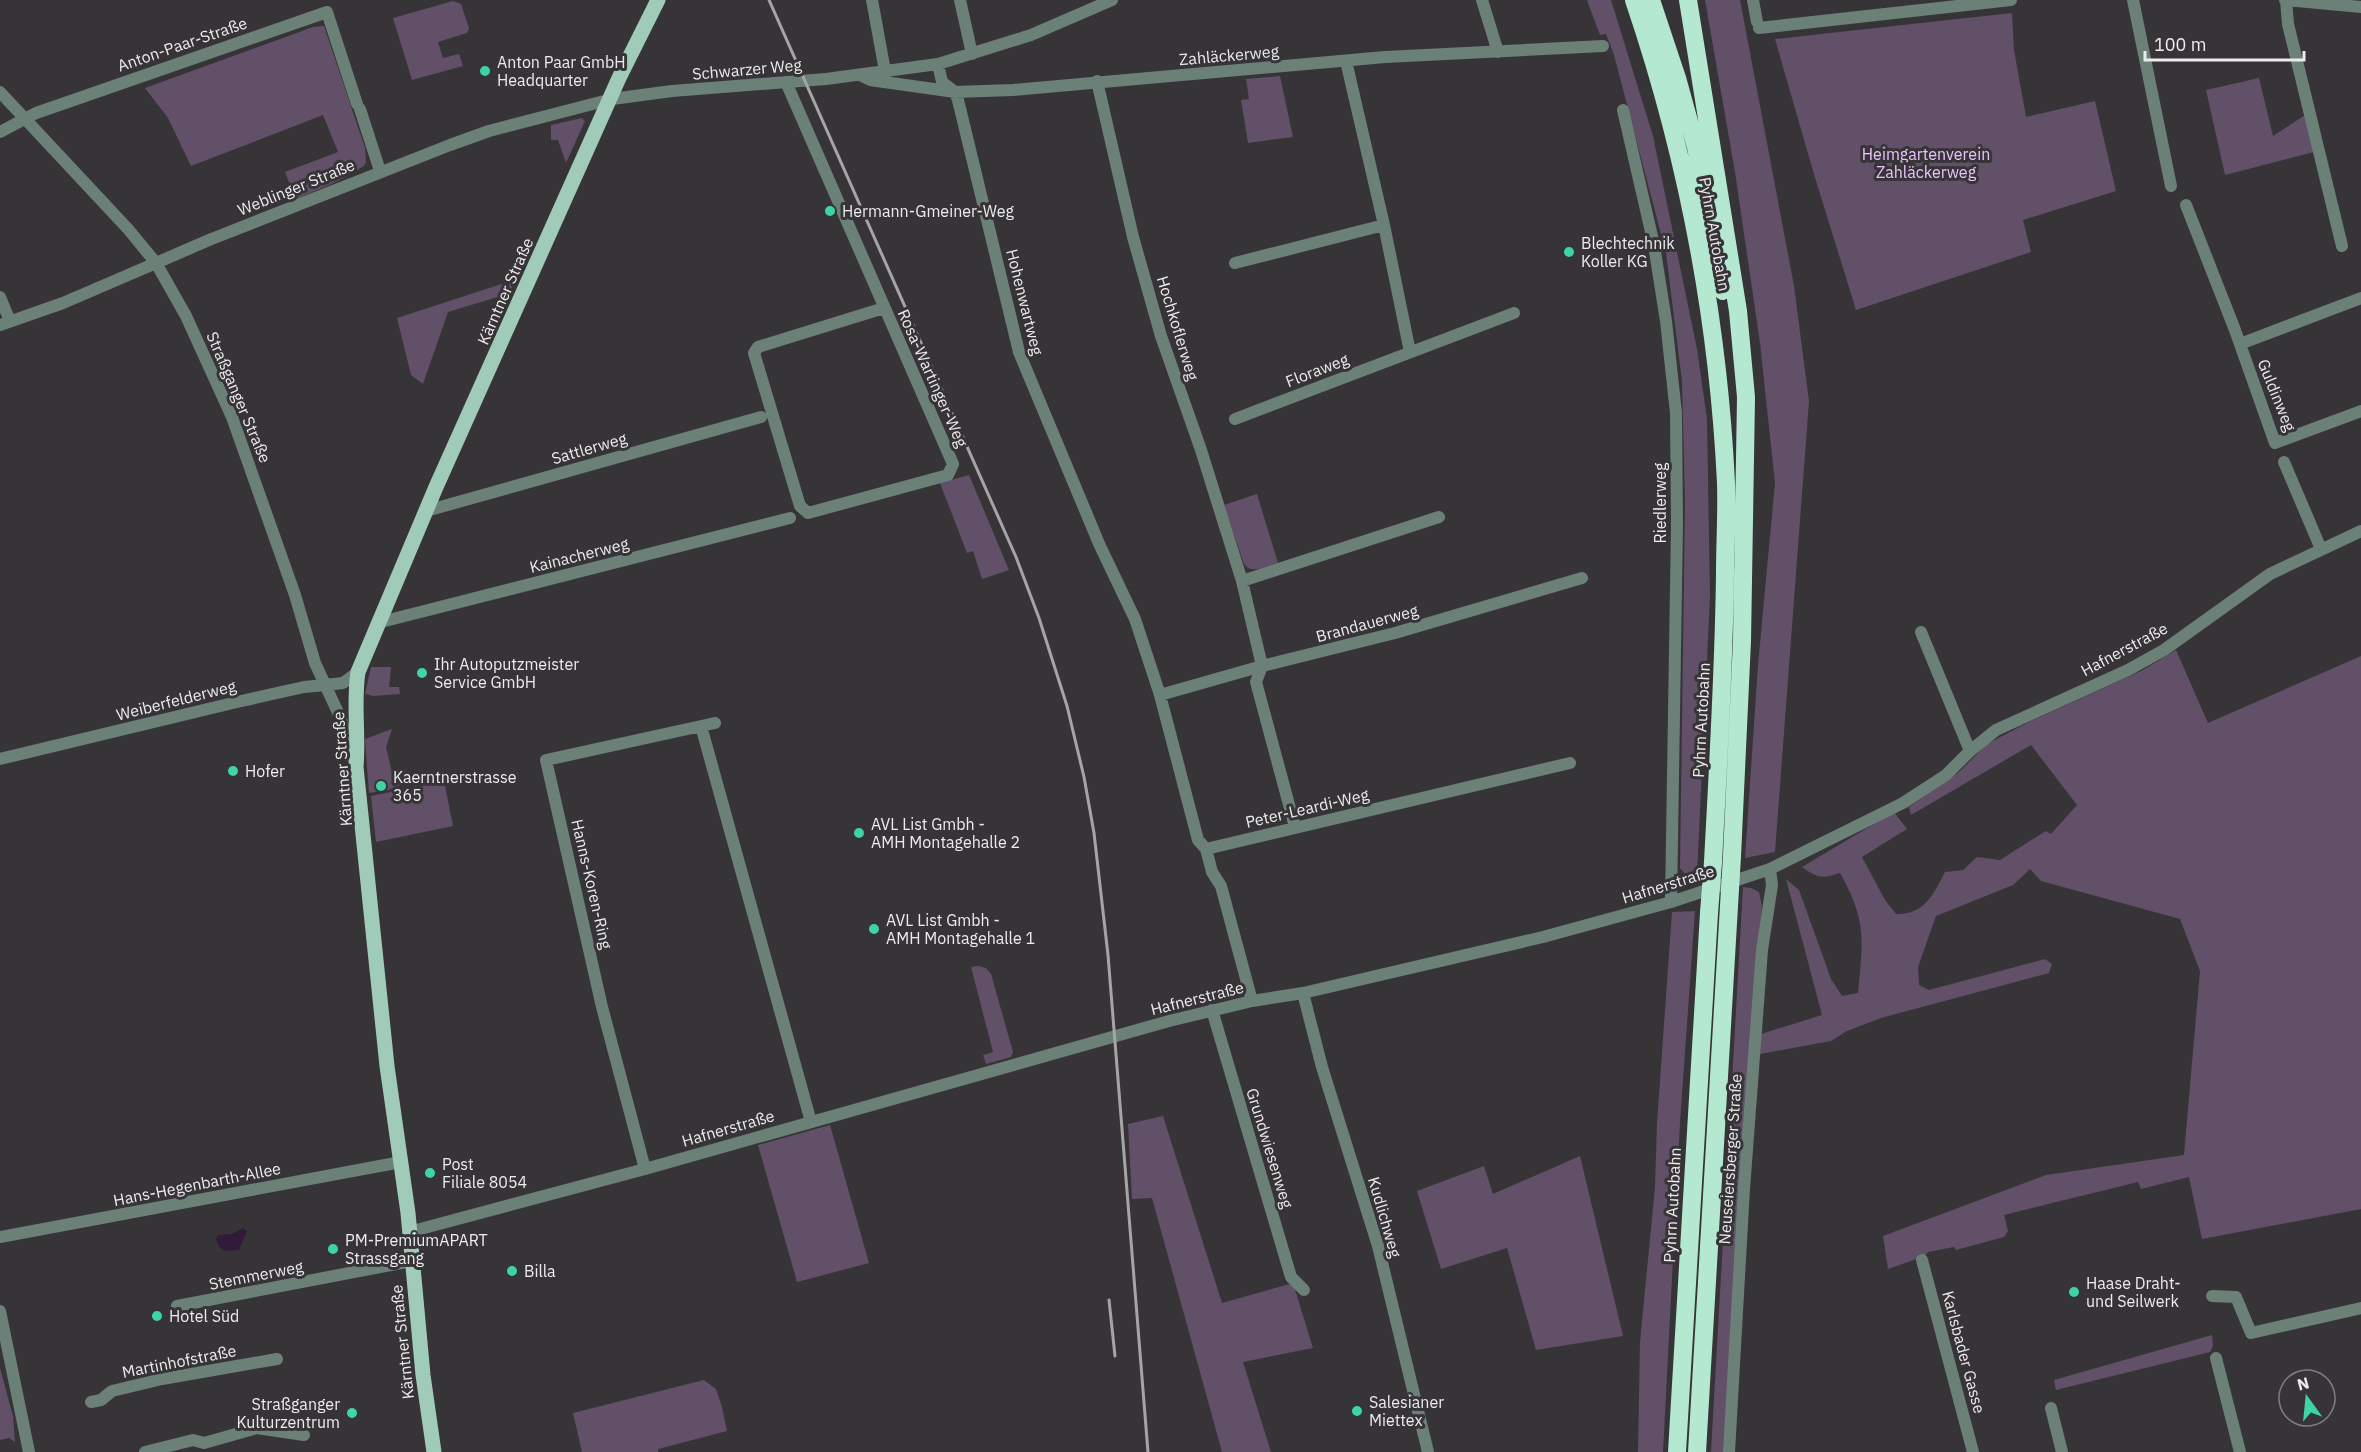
<svg xmlns="http://www.w3.org/2000/svg" width="2361" height="1452" font-family="'IBM Plex Sans',sans-serif">
  <rect width="100%" height="100%" fill="#373438"/>
  <path fill="#615067" d="M1587 0H1611L1653 136 1697 349 1707 419 1710 597 1697 875 1688 878 1680 868 1685 503 1682 381 1666 253 1614 55 1606 34 1600 35Z
    M1705 0H1740L1794 286 1809 401 1775 852 1745 858 1758 665 1775 483 1760 343 1735 172Z
    M453 1 461 4 469 28 467 33 438 42 443 58 459 54 463 66 412 80 393 18Z
    M2012 13 2014 50 2026 117 2095 101 2116 191 2023 220 2031 252 1856 310 1813 171 1775 39Z
    M324 26 365 148 366 162 364 166 336 182 296 199 295 197 285 172 338 152 323 115 191 166 168 118 145 88 313 27Z
    M1280 76 1293 137 1248 143 1241 100 1249 99 1246 79Z
    M2259 78 2273 136 2305 115 2314 152 2225 175 2206 90Z
    M582 118 585 121 566 163 558 140H551V125Z
    M514 280 511 293 448 312 423 384 411 375 397 318Z
    M969 475 1009 570 982 579 973 551 967 553 940 483Z
    M1257 494 1278 563C1267 566 1252 575 1244 564L1224 505Z
    M2176 650 2208 723 2361 656V1209L2202 1239 2189 1177 2141 1189 2138 1182 2004 1215 2008 1231 2004 1237 1956 1250 1954 1247 1928 1252 1925 1256 1888 1269 1883 1236 2046 1175 2184 1155 2200 971 2180 919 2041 881 2030 869 2013 885 1936 916 1918 967 1919 985 1929 990 2045 959 2052 964 2049 973 1881 1018 1847 1031 1831 1041 1760 1054 1761 1034 1822 1015 1786 879 1799 890 1831 979 1842 996 1858 993C1863 940 1867 921 1840 873 1822 879 1817 878 1802 867L1894 812 1907 829 1862 857 1885 900 1896 914C1925 915 1934 893 1945 872L1963 870 1977 857 2000 860 2046 831 2051 834 2077 805 2031 745 1911 815 1909 807 1959 772 1987 744 2029 722 2143 670Z
    M371 667H391L389 687H399L400 694 373 696 365 694Z
    M392 729 386 747 394 781 402 785 388 790 369 793 365 739Z
    M444 781 453 826 376 842 371 796Z
    M1743 887 1751 888 1759 892 1762 906 1744 1112 1724 1452H1711Z
    M1695 911 1680 1123 1663 1452H1638L1640 1342 1655 1187 1657 1123 1672 912Z
    M979 966 986 968 991 974 1013 1052 1011 1057 986 1064 983 1055 993 1052 971 967Z
    M1163 1116 1222 1303 1293 1283 1313 1348 1243 1362 1271 1452H1222L1152 1198 1132 1199 1128 1124Z
    M830 1125 869 1263 797 1282 758 1145Z
    M1580 1156 1623 1336 1536 1350 1507 1248 1441 1269 1417 1191 1484 1166 1493 1194Z
    M2212 1335 2213 1346 2210 1352 2056 1390 2054 1380Z
    M0 1368 13 1416 15 1442 9 1438 0 1440Z
    M704 1380 716 1389 722 1407 727 1431 658 1449V1452H582L573 1413Z"/>
  <path fill="#311b39" d="M243 1228 247 1231 239 1250 225 1251 219 1247 216 1239 218 1235 232 1234Z"/>
  <g fill="none" stroke-linecap="round" stroke-linejoin="round">
    <path stroke="#6b8077" stroke-width="12" d="M872 0 885 71
      M960 0 972 54
      M1482 0 1498 52
      M1753 0 1757 22
      M2133 0 2171 186
      M2285 0 2361 7
      M2286 0 2288 24 2342 246
      M1759 28 2011 0
      M1346 61 1384 225
      M938 64 942 82 955 92 958 100 1019 352 1100 546
      M860 75 870 80 955 92 1013 90 1385 57 1603 46
      M1097 81 1133 237 1161 336 1201 450 1242 581 1262 666 1256 682 1295 827
      M786 82 953 464 948 475 808 513 800 506 754 353 758 347 884 308
      M612 99 672 91 826 79 938 64 1031 35 1112 0
      M360 109 380 171
      M1623 110 1654 245 1666 321 1676 413 1677 525 1671 902
      M0 132 36 113 65 103 327 12 357 104
      M2186 205 2235 330 2275 443 2361 411
      M1235 263 1384 225 1410 352
      M0 297 10 321
      M0 325 63 303 156 263
      M2240 344 2361 298
      M1235 419 1514 313
      M2284 462 2321 549
      M426 511 761 417
      M1101 548 1135 619 1160 695 1262 666 1395 633 1582 578
      M1242 581 1439 517
      M377 623 790 518
      M1921 632 1970 751
      M1160 695 1198 840 1206 849
      M701 726 811 1122
      M0 759 237 702 304 687 325 685
      M1770 869 1903 803 1946 775 1970 751 1996 730 2128 670 2164 650 2270 574 2361 531
      M1303 993 1322 1067 1378 1246 1428 1452
      M1252 1001 1221 886 1212 872 1206 849 1570 763
      M1212 1010 1291 1277 1304 1290
      M645 1169 602 1007 546 760 715 723
      M0 1237 401 1162
      M1922 1260 1973 1452
      M2212 1296 2236 1297 2251 1333 2361 1308
      M177 1306 412 1261
      M0 1311 29 1452
      M2216 1358 2240 1452
      M91 1402 101 1400 112 1391 162 1379 277 1359
      M2051 1408 2062 1452
      M145 1452 193 1440 204 1443 257 1428 304 1435"/>
    <path stroke="#6b8077" stroke-width="12" d="M0 92 128 229 156 263 186 316 232 417 295 595 315 663 341 719 354 760
      M156 263 209 240 450 145 489 131 612 99
      M325 685 343 683 358 672
      M409 1232 645 1169 1169 1021 1252 1001 1303 993 1543 937 1671 902 1770 869 1772 885 1762 950 1744 1189 1729 1452"/>
    <path stroke="#a0cbb8" stroke-width="15" d="M434 1452 423 1375 408 1213 387 1066 356 767C359 735 353 704 358 672L436 487 619 78 658 0"/>
    <path stroke="#b4e8d1" stroke-width="18" d="M1634 0C1687 156 1718 318 1726 483 1727 513 1725 543 1725 573 1724 670 1718 766 1713 862
      M1651 0 1677 78 1696 147 1723 291
      M1688 0 1738 311 1746 397 1742 641 1732 856
      M1677 1452 1709 913
      M1697 1452 1729 906"/>
    <path stroke="#a6a4a7" stroke-width="3" d="M769 0 1016 557 1039 618 1067 706 1084 777 1094 833 1108 955 1148 1452
      M1109 1300 1115 1356"/>
    <path stroke="#b4e8d1" stroke-width="18" d="M1729 906 1732 856
      M1709 913 1713 862"/>
  </g>
  <g fill="#3ed4a3" stroke="#373438" stroke-width="2">
    <circle cx="485" cy="71" r="6"/>
    <circle cx="830" cy="211" r="6"/>
    <circle cx="1569" cy="252" r="6"/>
    <circle cx="422" cy="673" r="6"/>
    <circle cx="233" cy="771" r="6"/>
    <circle cx="381" cy="786" r="6"/>
    <circle cx="859" cy="833" r="6"/>
    <circle cx="874" cy="929" r="6"/>
    <circle cx="430" cy="1173" r="6"/>
    <circle cx="333" cy="1249" r="6"/>
    <circle cx="512" cy="1271" r="6"/>
    <circle cx="2074" cy="1292" r="6"/>
    <circle cx="157" cy="1316" r="6"/>
    <circle cx="1357" cy="1411" r="6"/>
    <circle cx="352" cy="1413" r="6"/>
  </g>
  <g text-anchor="middle" stroke-width="6" stroke-linejoin="round" paint-order="stroke">
    <g font-size="16" fill="#edebee" stroke="#373438">
      <text transform="translate(182 44) rotate(-19)" y="6">Anton-Paar-Straße</text>
      <text transform="translate(1229 55) rotate(-5)" y="6">Zahläckerweg</text>
      <text transform="translate(747 69) rotate(-5)" y="6">Schwarzer Weg</text>
      <text transform="translate(296 187) rotate(-22)" y="6">Weblinger Straße</text>
      <text transform="translate(1715 234) rotate(80)" y="6">Pyhrn Autobahn</text>
      <text transform="translate(505 291) rotate(-66)" y="6">Kärntner Straße</text>
      <text transform="translate(1025 302) rotate(76)" y="6">Hohenwartweg</text>
      <text transform="translate(1178 328) rotate(73)" y="6">Hochkoflerweg</text>
      <text transform="translate(1317 370) rotate(-21)" y="6">Floraweg</text>
      <text transform="translate(933 378) rotate(66)" y="6">Rosa-Wartinger-Weg</text>
      <text transform="translate(2277 395) rotate(68)" y="6">Guldinweg</text>
      <text transform="translate(239 397) rotate(67)" y="6">Straßganger Straße</text>
      <text transform="translate(589 448) rotate(-16)" y="6">Sattlerweg</text>
      <text transform="translate(1660 503) rotate(-90)" y="6">Riedlerweg</text>
      <text transform="translate(579 555) rotate(-14)" y="6">Kainacherweg</text>
      <text transform="translate(1367 623) rotate(-15)" y="6">Brandauerweg</text>
      <text transform="translate(2124 649) rotate(-28)" y="6">Hafnerstraße</text>
      <text transform="translate(176 700) rotate(-14)" y="6">Weiberfelderweg</text>
      <text transform="translate(1701 720) rotate(-87)" y="6">Pyhrn Autobahn</text>
      <text transform="translate(342 769) rotate(-94)" y="6">Kärntner Straße</text>
      <text transform="translate(1307 808) rotate(-13)" y="6">Peter-Leardi-Weg</text>
      <text transform="translate(592 884) rotate(77)" y="6">Hanns-Koren-Ring</text>
      <text transform="translate(1668 884) rotate(-17)" y="6">Hafnerstraße</text>
      <text transform="translate(1197 998) rotate(-14)" y="6">Hafnerstraße</text>
      <text transform="translate(728 1128) rotate(-16)" y="6">Hafnerstraße</text>
      <text transform="translate(1270 1148) rotate(73)" y="6">Grundwiesenweg</text>
      <text transform="translate(1730 1159) rotate(-86)" y="6">Neuseiersberger Straße</text>
      <text transform="translate(197 1184) rotate(-11)" y="6">Hans-Hegenbarth-Allee</text>
      <text transform="translate(1672 1205) rotate(-87)" y="6">Pyhrn Autobahn</text>
      <text transform="translate(1385 1217) rotate(74)" y="6">Kudlichweg</text>
      <text transform="translate(256 1275) rotate(-11)" y="6">Stemmerweg</text>
      <text transform="translate(402 1342) rotate(-96)" y="6">Kärntner Straße</text>
      <text transform="translate(1964 1352) rotate(75)" y="6">Karlsbader Gasse</text>
      <text transform="translate(179 1361) rotate(-11)" y="6">Martinhofstraße</text>
    </g>
    <g font-size="16" fill="#edebee" stroke="#373438" text-anchor="start">
      <text x="497" y="68">Anton Paar GmbH<tspan x="497" dy="18">Headquarter</tspan></text>
      <text x="842" y="217">Hermann-Gmeiner-Weg</text>
      <text x="1581" y="249">Blechtechnik<tspan x="1581" dy="18">Koller KG</tspan></text>
      <text x="434" y="670">Ihr Autoputzmeister<tspan x="434" dy="18">Service GmbH</tspan></text>
      <text x="245" y="777">Hofer</text>
      <text x="393" y="783">Kaerntnerstrasse<tspan x="393" dy="18">365</tspan></text>
      <text x="871" y="830">AVL List Gmbh -<tspan x="871" dy="18">AMH Montagehalle 2</tspan></text>
      <text x="886" y="926">AVL List Gmbh -<tspan x="886" dy="18">AMH Montagehalle 1</tspan></text>
      <text x="442" y="1170">Post<tspan x="442" dy="18">Filiale 8054</tspan></text>
      <text x="345" y="1246">PM-PremiumAPART<tspan x="345" dy="18">Strassgang</tspan></text>
      <text x="524" y="1277">Billa</text>
      <text x="2086" y="1289">Haase Draht-<tspan x="2086" dy="18">und Seilwerk</tspan></text>
      <text x="169" y="1322">Hotel Süd</text>
      <text x="1369" y="1408">Salesianer<tspan x="1369" dy="18">Miettex</tspan></text>
      <text x="340" y="1410" text-anchor="end">Straßganger<tspan x="340" dy="18">Kulturzentrum</tspan></text>
    </g>
    <g font-size="16" fill="#ecc1fd" stroke="#373438">
      <text x="1926" y="160">Heimgartenverein<tspan x="1926" dy="18">Zahläckerweg</tspan></text>
    </g>
  </g>
  <g transform="translate(2307 1398) rotate(345)"><circle r="28" fill="#373438" stroke="#807d81" stroke-width="1.5"/>
  <path d="M0-4.5L10 22L0 15L-10 22Z" fill="#3ed4a3"/>
  <text y="-9" font-size="16" font-weight="bold" text-anchor="middle" fill="#edebee">N</text>
  </g>
  <path d="M2145 51v9h159v-9" fill="none" stroke="#edebee" stroke-width="3"/>
  <text x="2154" y="51" font-size="18" fill="#edebee" stroke="#373438" stroke-width="4.5" paint-order="stroke">100 m</text>
</svg>
